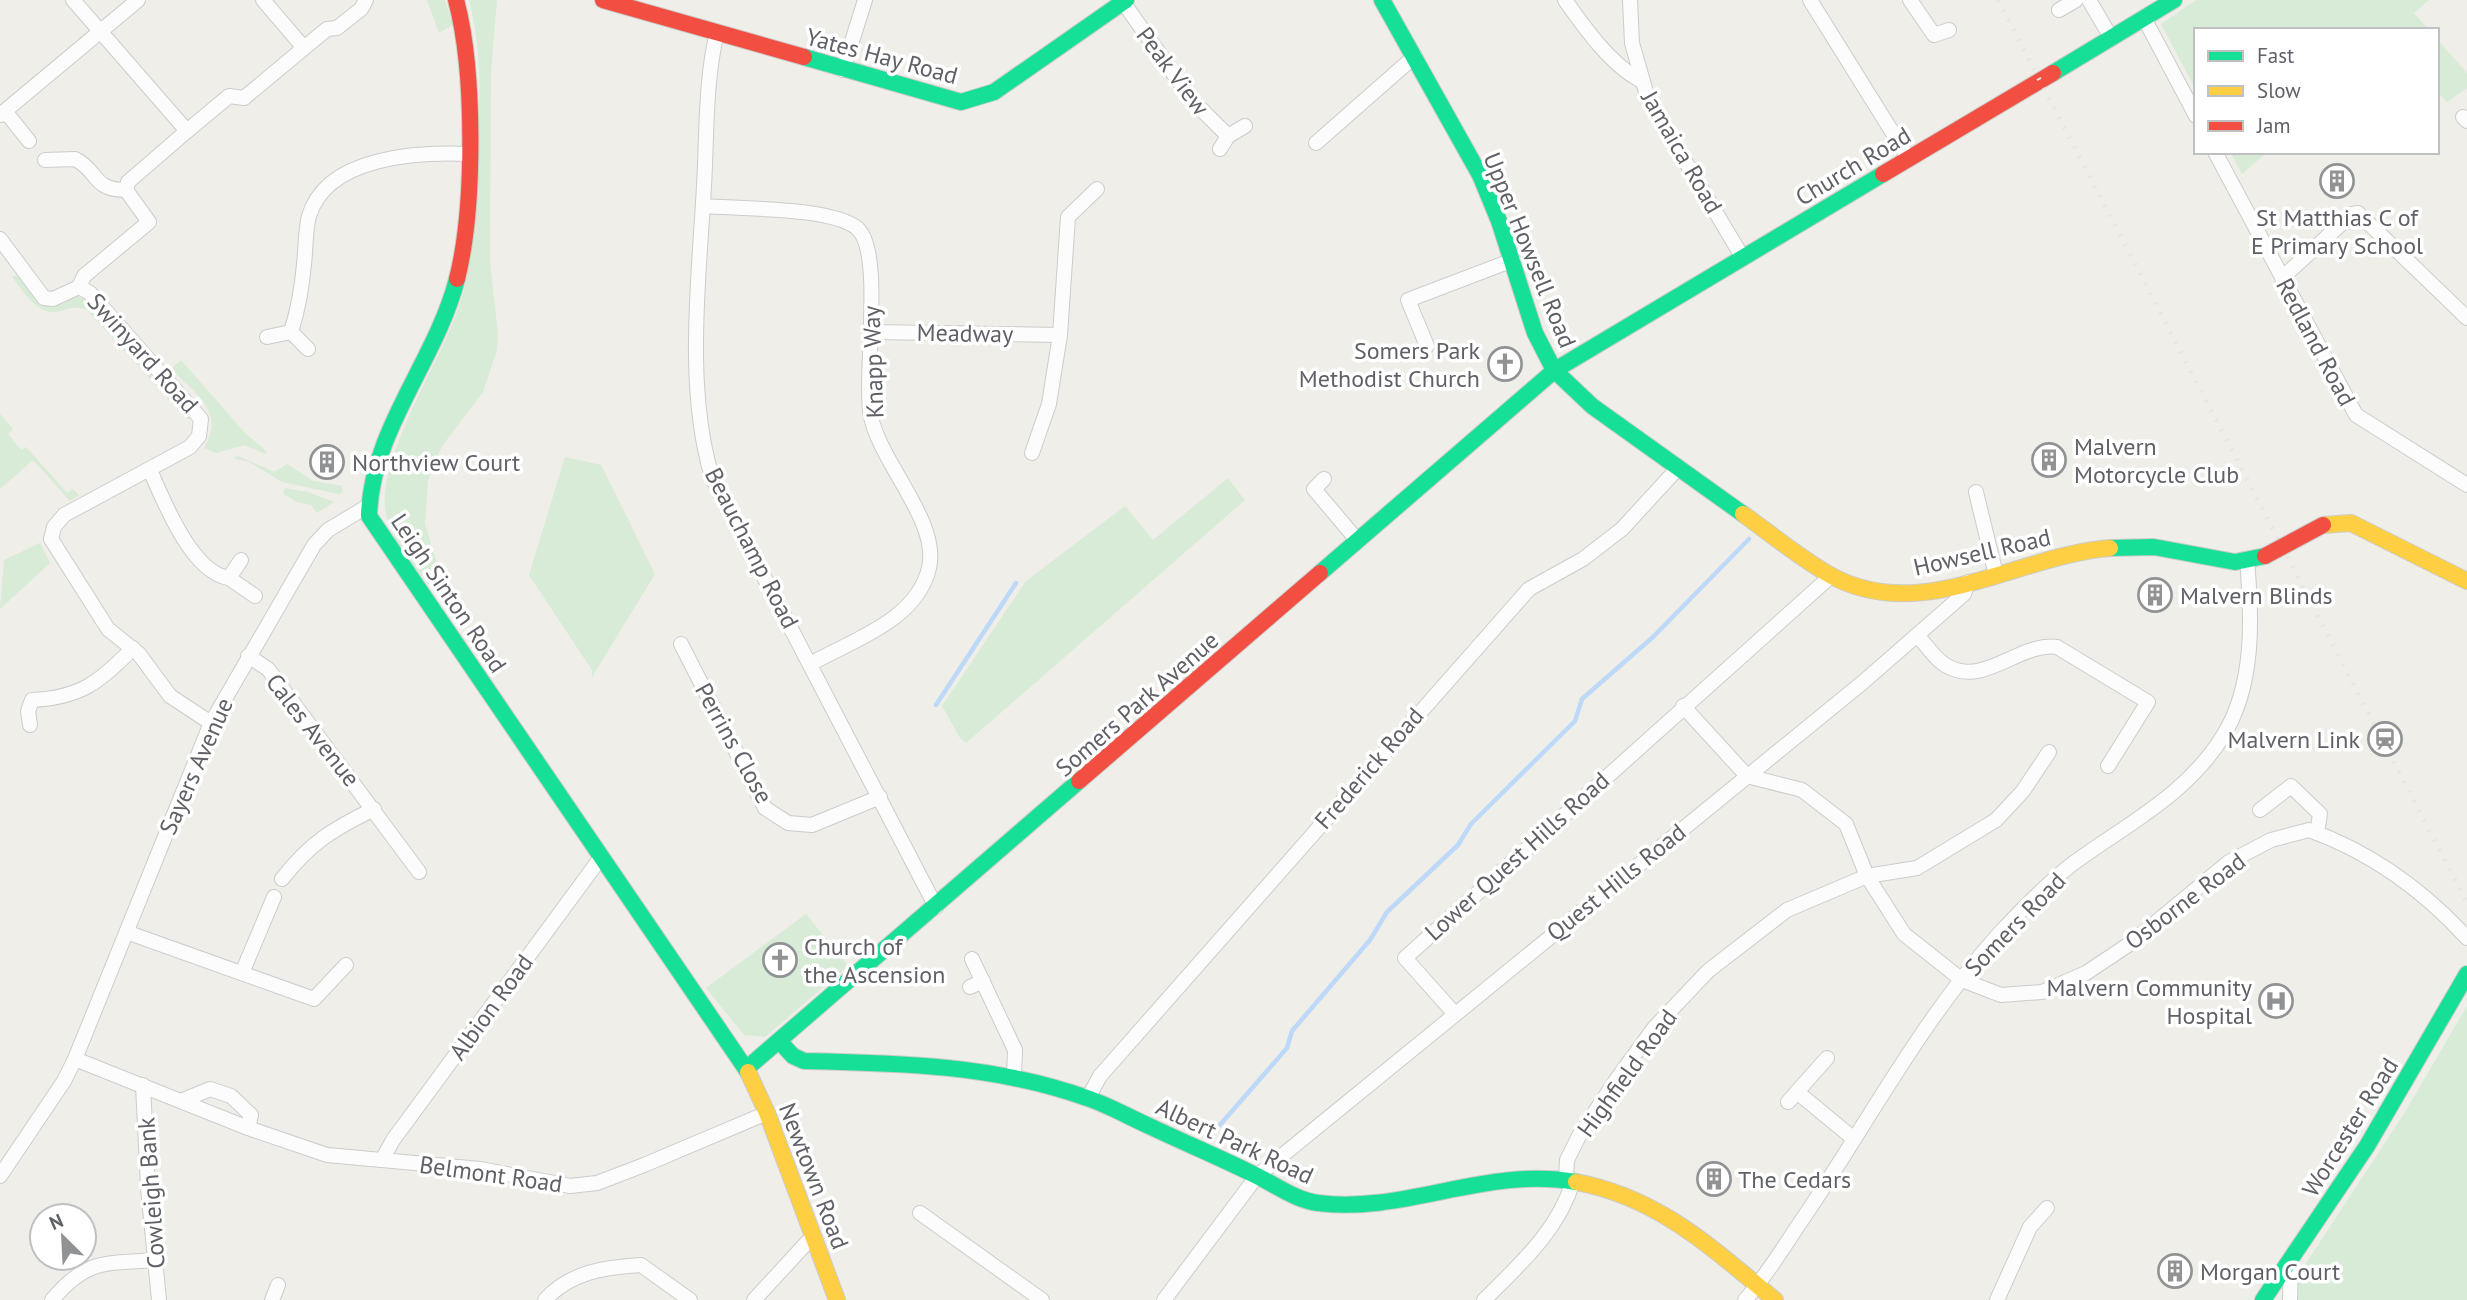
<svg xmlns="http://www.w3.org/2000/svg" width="2467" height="1300" font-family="'PT Sans',sans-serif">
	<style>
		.green { fill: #d7ebd7 }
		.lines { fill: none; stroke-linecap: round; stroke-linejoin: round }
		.stream { stroke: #bed8f8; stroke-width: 4.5 }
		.street-casing { stroke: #ccc; stroke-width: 16 }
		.fast-casing { stroke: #cbcbc9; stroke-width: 18 }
		.slow-casing { stroke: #cbcbc9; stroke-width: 18 }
		.jam-casing { stroke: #cbcbc9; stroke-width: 18 }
		.street { stroke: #fdfcfc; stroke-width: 14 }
		.fast { stroke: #16e098; stroke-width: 16 }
		.slow { stroke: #ffcf43; stroke-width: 16 }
		.jam { stroke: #f24e42; stroke-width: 16 }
		.rail { stroke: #e5e5e4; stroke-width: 4.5; stroke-dasharray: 2 9; stroke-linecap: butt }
		.jam-bridge-casing { stroke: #cbcbc9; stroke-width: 18; stroke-linecap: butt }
		.jam-bridge { stroke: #f24e42; stroke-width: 16 }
		.labels { text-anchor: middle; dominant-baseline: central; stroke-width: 7; stroke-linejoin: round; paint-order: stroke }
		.street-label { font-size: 24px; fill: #5f6167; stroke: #fff }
		.poi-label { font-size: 24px; fill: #5f6167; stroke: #fff; text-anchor: start }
	</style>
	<rect width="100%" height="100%" fill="#efeee9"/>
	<g class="green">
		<path d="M427,0H445L453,25L439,33Z"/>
		<path d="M469,0H497L491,73L490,262L498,334L497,350L483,392L442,446L428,480L425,524L441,577L434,585L428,584C412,563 387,535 385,507C380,457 437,365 456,315C473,270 474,226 476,179C480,120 484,58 469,0Z"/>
		<path d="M2196,0H2429L2414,13L2429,30H2196V90L2161,24Z"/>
		<path d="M2437,39L2467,73V88L2447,102L2437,92Z"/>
		<path d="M2230,152H2267L2242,174Z"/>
		<path d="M16,275C29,287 38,313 61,304C67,302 71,298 77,296L89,301L193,419H187L87,310C74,304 68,310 55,312C38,315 21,289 12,277Z"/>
		<path d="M181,360L246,434L267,452L266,454L244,445L216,453L204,448C226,412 195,393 171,369Z"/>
		<path d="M0,414L13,429L8,434L21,450L26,447L67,493L73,489L79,495L70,501L33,460L0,489Z"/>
		<path d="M238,456L274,472L287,464L313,481L342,486V492L339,494L282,482L249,462L233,458Z"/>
		<path d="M565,457L601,465L655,574L592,677V670L529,575Z"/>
		<path d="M1228,478L1245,500L966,743L960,738L942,706L1026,581L1125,506L1153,540Z"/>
		<path d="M285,488L308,492L334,502L317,513L311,505L297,502L283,494Z"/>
		<path d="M40,543L50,563L0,609L4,560Z"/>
		<path d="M806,914L848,966L765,1037L744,1035L706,988Z"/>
		<path d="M2467,1006V1300H2282L2405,1112Z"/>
	</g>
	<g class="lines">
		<g class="stream">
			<path d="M936,705L1016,583"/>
			<path d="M1219,1126L1287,1048L1292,1031L1370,940L1387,912L1458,845L1471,824L1575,721L1582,699L1653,637L1749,539"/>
		</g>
		<g class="street-casing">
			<g id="street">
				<path d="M73,0L187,131L128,182L126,190"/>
				<path d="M1565,0C1584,27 1610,64 1640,80"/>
				<path d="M1630,0L1632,43L1648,99L1743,258"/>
				<path d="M1810,0L1909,159"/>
				<path d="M1910,0L1934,35L1949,30"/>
				<path d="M2089,0L2110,36"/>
				<path d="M1123,2L1192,100L1228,136L1245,126"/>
				<path d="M2059,10L2076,0"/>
				<path d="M2144,18L2196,116"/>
				<path d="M717,32C705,82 707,135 704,186C699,279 685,387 712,477L936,907"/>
				<path d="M304,48L327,29L337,28L361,9L366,0"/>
				<path d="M843,70L865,0"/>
				<path d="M5,111L29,141"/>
				<path d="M0,115L138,0"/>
				<path d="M2463,117L2467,121"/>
				<path d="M187,131L229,96L244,98L304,48L263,0"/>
				<path d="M1316,143L1415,56"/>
				<path d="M1220,149L1228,136"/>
				<path d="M2215,152L2356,415L2467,485"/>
				<path d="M45,160L75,159C99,171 92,190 126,190"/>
				<path d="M703,206C739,209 834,207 858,229C884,254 863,378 871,417C881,464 940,522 929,568C917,620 853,640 810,664"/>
				<path d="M0,239L44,298L53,299L79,287L90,293L201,419L199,436L190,447L64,515L54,527L51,539L108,629L139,654L170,696L211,723"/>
				<path d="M2282,278L2352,214L2358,213L2467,318"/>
				<path d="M79,287L84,276L149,222L126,190"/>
				<path d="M871,332L1060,335L1068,217L1097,189"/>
				<path d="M267,337L291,332"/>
				<path d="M1427,346L1408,300L1513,260"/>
				<path d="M308,349L291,332C298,310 302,287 304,264C306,248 305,231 309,216C327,156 418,152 468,154"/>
				<path d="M1032,453L1049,404L1060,335"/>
				<path d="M150,470C164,502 192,573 229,578L241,560"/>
				<path d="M1324,479L1314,489L1357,540"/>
				<path d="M1976,492L1996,575"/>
				<path d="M229,578L255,596"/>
				<path d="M1918,636C1927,646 1937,662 1949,667C1985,686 2020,642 2057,647L2148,702L2108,766"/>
				<path d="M681,644L765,808L788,823L812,825L880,797"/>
				<path d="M248,656L268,669L419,872"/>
				<path d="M1683,706L1747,776L1802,790L1846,824L1867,876L1904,934L1962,980L2001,995L2042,992L2086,973L2131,943L2229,862L2271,840L2309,830C2370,852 2424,891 2467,938"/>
				<path d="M30,725L28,711L32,700C80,698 100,682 133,648"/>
				<path d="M2260,810L2291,786L2320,814L2317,833"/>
				<path d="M282,879C310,843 333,829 374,809"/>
				<path d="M129,933L314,999L346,965"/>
				<path d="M972,959L1015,1050L1014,1076"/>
				<path d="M242,973L274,897"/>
				<path d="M970,987L983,981"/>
				<path d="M1454,1013L1405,958L1831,576"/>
				<path d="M75,1059L248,1128L327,1155L480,1169L570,1186L597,1183L644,1165L767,1113"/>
				<path d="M143,1085L148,1188L159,1300"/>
				<path d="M1797,1092L1854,1139"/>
				<path d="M1088,1098L1100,1076L1529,589L1583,559L1622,529L1678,468"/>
				<path d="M181,1101L210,1089L231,1096L251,1115L248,1128"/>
				<path d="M1788,1102L1827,1058"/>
				<path d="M382,1160L393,1140L602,856"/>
				<path d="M0,1176L64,1081L75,1059L211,723L314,545L328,530L368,506"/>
				<path d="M1566,1180L1567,1160L1579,1136L1619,1076L1654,1028L1708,971L1787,910L1867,876L1917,868L1996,820L2023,791L2049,752"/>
				<path d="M920,1213L1042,1300"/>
				<path d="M52,1300C87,1258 105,1264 156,1260"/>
				<path d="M272,1300L278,1285"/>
				<path d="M545,1300C570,1272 605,1267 641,1265L690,1300"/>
				<path d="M754,1300L812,1237"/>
				<path d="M1164,1300L1257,1176L1862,683L1964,594L1968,582"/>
				<path d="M1484,1300C1519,1265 1559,1230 1573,1181"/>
				<path d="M1745,1300C1768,1274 1786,1243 1806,1214C1869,1120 1923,1019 1998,935C2020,911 2046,885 2071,865C2125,825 2187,795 2223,736C2255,685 2252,617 2247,560"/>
				<path d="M1997,1300L2030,1227L2047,1208"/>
				<path d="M2290,1300L2291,1266"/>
			</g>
		</g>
		<g class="fast-casing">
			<g id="fast">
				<path d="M1382,0L1480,175L1499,221L1535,333L1554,370L1592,406L1743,514"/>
				<path d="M804,57L961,102L994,92L1126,0"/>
				<path d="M2053,73L2174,0"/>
				<path d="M457,279C436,361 371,430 369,516L748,1072"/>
				<path d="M2110,548L2154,547L2235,562L2265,556"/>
				<path d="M1320,573L1555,370L1883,174"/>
				<path d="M780,1042L793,1056L804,1061C900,1063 995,1065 1087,1098C1108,1105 1129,1117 1149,1126C1185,1143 1221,1158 1255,1175C1276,1185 1295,1200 1318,1203C1406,1214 1486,1166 1576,1182"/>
				<path d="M746,1069L1079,781"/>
				<path d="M2263,1300L2367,1146L2467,974"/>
			</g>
		</g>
		<g class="slow-casing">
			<g id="slow">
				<path d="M1743,514C1771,534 1800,558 1830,575C1921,626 2018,555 2110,548"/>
				<path d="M2323,525L2351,523L2467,581"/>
				<path d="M748,1072L767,1113L837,1300"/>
				<path d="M1576,1182C1658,1197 1712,1248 1775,1300"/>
			</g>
		</g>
		<g class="jam-casing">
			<g id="jam">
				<path d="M456,0C475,71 475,207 457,279"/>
				<path d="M603,0L804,57"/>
				<path d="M1883,174L2053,73"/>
				<path d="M1079,781L1320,573"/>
			</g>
		</g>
		<use href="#street" class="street"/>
		<use href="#fast" class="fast"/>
		<use href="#slow" class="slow"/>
		<use href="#jam" class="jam"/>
		<path class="rail" d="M1998,0L2467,903"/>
		<g class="jam-bridge-casing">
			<path id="jam-bridge" d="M2265,556L2323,525"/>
		</g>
		<use href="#jam-bridge" class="jam-bridge"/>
	</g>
	<defs>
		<g id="building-ring" transform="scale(1.75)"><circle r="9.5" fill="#fff" stroke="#919294" stroke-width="1.5"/><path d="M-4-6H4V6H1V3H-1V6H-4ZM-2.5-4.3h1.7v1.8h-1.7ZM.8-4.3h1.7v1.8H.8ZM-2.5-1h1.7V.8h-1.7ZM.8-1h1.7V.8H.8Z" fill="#919294"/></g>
		<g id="church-ring" transform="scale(1.75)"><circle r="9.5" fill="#fff" stroke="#919294" stroke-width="1.5"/><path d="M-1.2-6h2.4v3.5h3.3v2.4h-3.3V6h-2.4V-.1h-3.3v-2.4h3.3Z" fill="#919294"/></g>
		<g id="station-ring" transform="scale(1.75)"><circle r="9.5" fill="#fff" stroke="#919294" stroke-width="1.5"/><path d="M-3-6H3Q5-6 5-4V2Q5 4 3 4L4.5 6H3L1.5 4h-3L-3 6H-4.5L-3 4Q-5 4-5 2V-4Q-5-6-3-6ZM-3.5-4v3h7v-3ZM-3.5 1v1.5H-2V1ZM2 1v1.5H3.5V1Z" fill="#919294"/></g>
		<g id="hospital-ring" transform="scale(1.75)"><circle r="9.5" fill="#fff" stroke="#919294" stroke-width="1.5"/><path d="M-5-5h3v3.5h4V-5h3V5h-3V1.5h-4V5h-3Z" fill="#919294"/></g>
	</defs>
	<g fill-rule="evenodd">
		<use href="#building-ring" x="2337" y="181"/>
		<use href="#church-ring" x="1505" y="364"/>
		<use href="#building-ring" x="2049" y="460"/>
		<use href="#building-ring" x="327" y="462"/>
		<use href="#building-ring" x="2155" y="595"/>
		<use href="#station-ring" x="2385" y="739"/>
		<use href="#church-ring" x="780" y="960"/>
		<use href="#hospital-ring" x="2276" y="1001"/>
		<use href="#building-ring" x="1714" y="1179"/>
		<use href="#building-ring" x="2175" y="1271"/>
	</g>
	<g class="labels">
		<g class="street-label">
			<text transform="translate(882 56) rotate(15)">Yates Hay Road</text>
			<text transform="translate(1173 71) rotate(53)">Peak View</text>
			<text transform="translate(1682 152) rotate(60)">Jamaica Road</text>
			<text transform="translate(1853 166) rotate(-31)">Church Road</text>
			<text transform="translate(1530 250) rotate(68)">Upper Howsell Road</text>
			<text transform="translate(965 333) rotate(1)">Meadway</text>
			<text transform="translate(2316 342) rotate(62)">Redland Road</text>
			<text transform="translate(143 353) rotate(48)">Swinyard Road</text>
			<text transform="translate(873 362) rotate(-92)">Knapp Way</text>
			<text transform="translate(752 548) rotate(63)">Beauchamp Road</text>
			<text transform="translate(1982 552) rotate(-13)">Howsell Road</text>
			<text transform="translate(449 593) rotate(56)">Leigh Sinton Road</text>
			<text transform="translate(1137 704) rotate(-41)">Somers Park Avenue</text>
			<text transform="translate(313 730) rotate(52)">Cales Avenue</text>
			<text transform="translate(734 743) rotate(61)">Perrins Close</text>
			<text transform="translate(196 766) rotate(-66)">Sayers Avenue</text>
			<text transform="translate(1369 768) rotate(-49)">Frederick Road</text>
			<text transform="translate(1517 856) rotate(-42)">Lower Quest Hills Road</text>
			<text transform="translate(1616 882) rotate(-39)">Quest Hills Road</text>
			<text transform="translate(2185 901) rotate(-37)">Osborne Road</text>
			<text transform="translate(2015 924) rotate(-46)">Somers Road</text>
			<text transform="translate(491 1007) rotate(-54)">Albion Road</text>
			<text transform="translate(1627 1073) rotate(-54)">Highfield Road</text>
			<text transform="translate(2350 1127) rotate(-58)">Worcester Road</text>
			<text transform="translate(1235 1141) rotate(25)">Albert Park Road</text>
			<text transform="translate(491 1174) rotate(8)">Belmont Road</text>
			<text transform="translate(814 1176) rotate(69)">Newtown Road</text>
			<text transform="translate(151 1193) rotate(-94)">Cowleigh Bank</text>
		</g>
		<g class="poi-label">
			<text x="2337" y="217" text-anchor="middle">St Matthias C of<tspan x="2337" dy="28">E Primary School</tspan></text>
			<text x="1480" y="350" text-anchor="end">Somers Park<tspan x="1480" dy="28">Methodist Church</tspan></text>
			<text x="2074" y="446">Malvern<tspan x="2074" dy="28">Motorcycle Club</tspan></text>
			<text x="352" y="462">Northview Court</text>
			<text x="2180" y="595">Malvern Blinds</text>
			<text x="2360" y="739" text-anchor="end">Malvern Link</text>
			<text x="804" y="946">Church of<tspan x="804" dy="28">the Ascension</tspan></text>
			<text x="2252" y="987" text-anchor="end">Malvern Community<tspan x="2252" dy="28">Hospital</tspan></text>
			<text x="1738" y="1179">The Cedars</text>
			<text x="2200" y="1271">Morgan Court</text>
		</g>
	</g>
	<rect x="2194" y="28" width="245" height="126" fill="#ffffff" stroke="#bfc0c2" stroke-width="2"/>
	<rect x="2208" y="51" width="35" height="10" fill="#16e098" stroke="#bfc0c2" stroke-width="2"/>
	<text x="2257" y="63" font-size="21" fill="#5f6167">Fast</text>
	<rect x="2208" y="86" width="35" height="10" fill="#ffcf43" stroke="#bfc0c2" stroke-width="2"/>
	<text x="2257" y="98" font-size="21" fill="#5f6167">Slow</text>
	<rect x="2208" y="121" width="35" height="10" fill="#f24e42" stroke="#bfc0c2" stroke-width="2"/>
	<text x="2257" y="133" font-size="21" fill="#5f6167">Jam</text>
	<g transform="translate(63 1237) rotate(336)"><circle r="33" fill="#ffffff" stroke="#bfc0c2" stroke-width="2"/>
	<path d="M0-5L12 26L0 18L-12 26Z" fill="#919294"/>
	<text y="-10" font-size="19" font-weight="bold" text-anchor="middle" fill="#5f6167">N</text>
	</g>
</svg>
